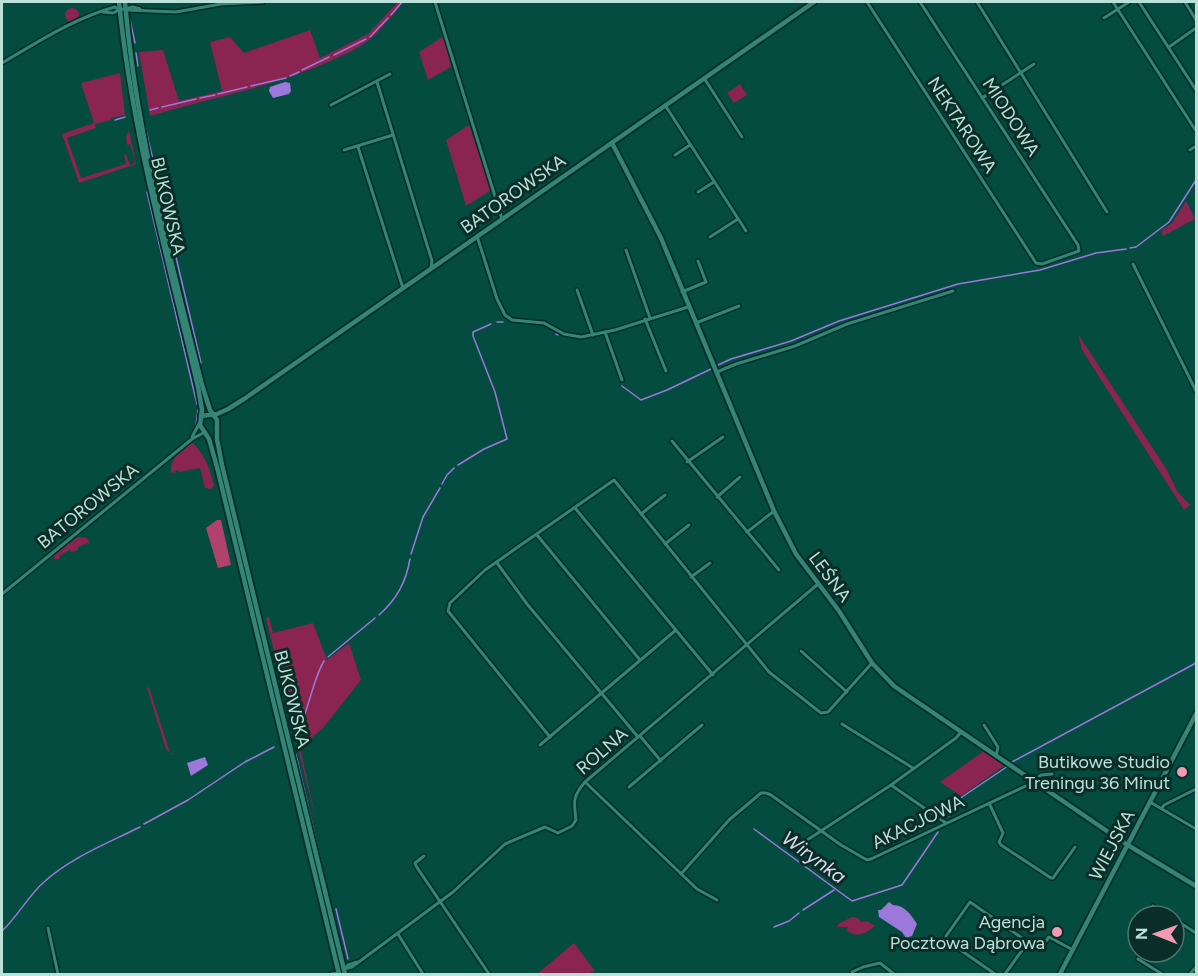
<svg xmlns="http://www.w3.org/2000/svg" width="1198" height="976" font-family="Figtree,sans-serif">
	<style>
		.green { fill: #8a2450 }
		.forest { fill: #b0436e }
		.water { fill: #9c78db }
		.lines { fill: none; stroke-linecap: round; stroke-linejoin: round }
		.stream { stroke: #9c78db; stroke-width: 1.5 }
		.street-casing { stroke: #002e27; stroke-width: 6 }
		.secondary-casing { stroke: #002e27; stroke-width: 8 }
		.street { stroke: #348576; stroke-width: 3 }
		.secondary { stroke: #348576; stroke-width: 4.5 }
		.poi-dot { fill: #f09ab6; stroke: #0a2d27; stroke-width: 2 }
		.labels { text-anchor: middle; dominant-baseline: central; stroke-width: 6; stroke-linejoin: round; paint-order: stroke }
		.street-label { font-size: 18px; fill: #bae0d7; stroke: #0a2d27 }
		.poi-label { font-size: 18px; fill: #bae0d7; stroke: #0a2d27; text-anchor: end }
		.water-label { font-size: 20px; font-style: italic; fill: #ded7f1; stroke: #0a2d27 }
	</style>
	<rect width="100%" height="100%" fill="#044b40"/>
	<g class="green">
		<path d="M398,2H404C393,14 383,28 370,39C357,50 341,56 326,63C269,88 209,98 150,116L139,52L163,50L179,101L222,91L210,42L230,37L244,53L310,30L320,58L368,34Z"/>
		<circle cx="72" cy="15" r="7"/>
		<path d="M444,36L451,67L428,80L419,52Z"/>
		<path d="M120,73L125,115L111,118V120L95,124L96,128L67,138L81,178L126,164L124,155L126,154L130,165L133,164L135,161L130,144L127,145L126,138L129,130L136,164L79,183L62,134L94,123L81,83Z"/>
		<path d="M740,84L747,95L734,103L727,93Z"/>
		<path d="M469,125L491,190L466,206L446,140Z"/>
		<path d="M1186,201L1195,219L1163,236L1161,231L1172,223Z"/>
		<path d="M1078,334L1167,470L1177,491L1190,505L1184,510L1082,350Z"/>
		<path d="M193,443C205,455 210,469 214,486L211,489L205,488L200,468L179,472L178,470L175,471V473L171,472C171,454 180,456 189,444Z"/>
		<path d="M78,537L87,538L90,545L88,543L78,547V550L72,552L70,550L59,556L60,559H54L53,556Z"/>
		<path d="M269,617L273,633L313,623L327,660L349,643L361,680L323,728L300,748L317,823L298,749L305,736L303,733H295L293,730L266,618Z"/>
		<path d="M149,687L170,753H173V755L166,749L147,688Z"/>
		<path d="M984,751L1005,765L961,796L940,782Z"/>
		<path d="M852,917L858,918L861,922L867,921L875,926C865,934 858,938 847,931L848,927H837L838,924Z"/>
		<path d="M574,943L595,971L586,974H537Z"/>
	</g>
	<path class="forest" d="M217,520H221L231,565L218,568L206,528Z"/>
	<g class="water">
		<path d="M285,82L290,83L291,91L289,94L273,98L269,91L270,87Z"/>
		<path d="M205,757L208,765L191,776L187,763Z"/>
		<path d="M889,902L893,905C905,905 911,915 917,924L912,936L906,938L902,932L879,917L878,910H881Z"/>
	</g>
	<g class="lines">
		<g class="stream">
			<path d="M391,15L402,2"/>
			<path d="M130,20L135,43"/>
			<path d="M370,37L388,18"/>
			<path d="M136,53L138,66"/>
			<path d="M334,55L366,39"/>
			<path d="M302,70L329,57"/>
			<path d="M290,76L299,72"/>
			<path d="M251,86L286,78"/>
			<path d="M218,94L247,87"/>
			<path d="M200,98L215,95"/>
			<path d="M162,107L196,99"/>
			<path d="M150,110L158,108"/>
			<path d="M115,120L125,117"/>
			<path d="M145,126L201,363"/>
			<path d="M147,192L197,404"/>
			<path d="M1130,248L1136,247L1169,222L1196,180"/>
			<path d="M497,322H503"/>
			<path d="M556,334L558,335"/>
			<path d="M716,366L731,359L791,341L839,321L958,284L1040,270L1096,253L1126,249"/>
			<path d="M622,386L641,400L667,390L711,369"/>
			<path d="M196,425L198,410"/>
			<path d="M458,465L484,449L507,439L495,392L473,336V332L491,324"/>
			<path d="M442,484L447,475L454,468"/>
			<path d="M411,554L423,517L440,488"/>
			<path d="M379,615C397,599 406,582 410,559"/>
			<path d="M328,657L375,618"/>
			<path d="M296,731C310,711 311,683 324,661"/>
			<path d="M296,755L326,883"/>
			<path d="M1012,762L1196,663"/>
			<path d="M949,816L962,797L1008,766"/>
			<path d="M144,824L188,800L245,762L274,747"/>
			<path d="M754,829L852,901L902,885L938,832"/>
			<path d="M336,909L348,959"/>
			<path d="M803,910L834,890"/>
			<path d="M774,927L789,921L799,913"/>
			<path d="M2,931C18,916 28,896 44,882C70,858 108,843 140,827"/>
		</g>
		<g class="street-casing">
			<g id="street">
				<path d="M435,2L502,219"/>
				<path d="M867,2L1036,263L1042,264L1079,251L1078,245L920,2"/>
				<path d="M977,2L1107,212"/>
				<path d="M1113,2L1196,131"/>
				<path d="M1139,2L1196,90"/>
				<path d="M1185,2L1196,20"/>
				<path d="M128,10L176,12L221,4L263,2"/>
				<path d="M103,12L113,13L119,10"/>
				<path d="M1104,18L1129,2"/>
				<path d="M1169,47L1196,28"/>
				<path d="M2,63C38,42 74,18 115,7L119,10L133,7L140,9"/>
				<path d="M704,78L742,137"/>
				<path d="M377,82L432,261L431,268"/>
				<path d="M982,98L1034,64"/>
				<path d="M331,105L390,74"/>
				<path d="M665,105L746,231"/>
				<path d="M358,147L403,288"/>
				<path d="M344,150L393,135"/>
				<path d="M1190,150L1196,146"/>
				<path d="M675,155L690,145"/>
				<path d="M698,192L714,182"/>
				<path d="M477,236L497,299L505,315L512,320L544,323L564,334L581,337L615,330L688,307"/>
				<path d="M710,237L738,219"/>
				<path d="M626,250L650,318"/>
				<path d="M1133,264L1196,391"/>
				<path d="M577,290L593,335"/>
				<path d="M682,292L706,282L698,261"/>
				<path d="M645,319L666,371"/>
				<path d="M696,323L739,306"/>
				<path d="M605,332L622,380"/>
				<path d="M717,372L736,364L795,346L847,324L953,291"/>
				<path d="M192,437L199,424"/>
				<path d="M672,441L779,570"/>
				<path d="M687,462L723,437"/>
				<path d="M717,497L740,477"/>
				<path d="M575,508L713,675"/>
				<path d="M641,514L665,495"/>
				<path d="M747,532L774,511"/>
				<path d="M537,535L640,660"/>
				<path d="M665,544L689,525"/>
				<path d="M497,563L527,604L638,737"/>
				<path d="M691,577L710,563"/>
				<path d="M2,594L192,439L205,432"/>
				<path d="M801,651L847,692"/>
				<path d="M842,724L913,768"/>
				<path d="M984,725L998,747L996,756"/>
				<path d="M640,736L661,761"/>
				<path d="M550,737L448,611L450,603L485,570L614,480L769,672L821,713L828,712L872,663"/>
				<path d="M540,745L676,630"/>
				<path d="M585,782L697,889L717,900"/>
				<path d="M891,785L946,823"/>
				<path d="M629,787L702,725"/>
				<path d="M1150,802L1196,829"/>
				<path d="M989,803L1003,833L999,842L1001,845L1051,878H1053L1075,847"/>
				<path d="M1162,808L1164,805L1196,789"/>
				<path d="M798,846L891,785L956,738L961,732"/>
				<path d="M424,856L415,863L416,866L489,974"/>
				<path d="M681,874L729,820L761,793H766L771,795L841,845L867,860L871,859L1030,784L1041,775L1052,774"/>
				<path d="M1153,906L1169,916"/>
				<path d="M1174,919L1196,933"/>
				<path d="M48,928L58,974"/>
				<path d="M398,934L423,974"/>
				<path d="M1138,959L1162,974"/>
				<path d="M344,969L352,967L453,892L505,844L545,827L558,833L572,826L576,820C574,802 572,797 585,782L818,584"/>
				<path d="M345,969L348,965L357,962"/>
				<path d="M852,972L863,967L880,963L894,974"/>
				<path d="M331,974L339,973"/>
				<path d="M995,974L946,940V936L970,902L1035,947L1041,948L1049,937L1073,950"/>
				<path d="M1005,974L1028,942"/>
				<path d="M1190,974L1196,967"/>
			</g>
		</g>
		<g class="secondary-casing">
			<g id="secondary">
				<path d="M119,2C132,133 168,259 198,387L202,410L200,425L209,439L217,467L339,974"/>
				<path d="M125,2C136,132 170,258 202,385L210,410L217,420V439L222,465L345,974"/>
				<path d="M612,143L661,238L774,511L796,554L839,611L872,663L894,686L910,697L1126,844L1196,886"/>
				<path d="M201,416L217,414L228,409L244,399L814,2"/>
				<path d="M1060,974L1196,714"/>
			</g>
		</g>
		<use href="#street" class="street"/>
		<use href="#secondary" class="secondary"/>
	</g>
	<g class="poi-dot">
		<circle cx="1182" cy="772" r="6"/>
		<circle cx="1057" cy="932" r="6"/>
	</g>
	<g class="labels">
		<g class="street-label">
			<text transform="translate(1011 117) rotate(57)">MIODOWA</text>
			<text transform="translate(962 125) rotate(57)">NEKTAROWA</text>
			<text transform="translate(513 194) rotate(-35)">BATOROWSKA</text>
			<text transform="translate(168 206) rotate(77)">BUKOWSKA</text>
			<text transform="translate(88 506) rotate(-39)">BATOROWSKA</text>
			<text transform="translate(830 577) rotate(53)">LEŚNA</text>
			<text transform="translate(292 699) rotate(76)">BUKOWSKA</text>
			<text transform="translate(602 751) rotate(-41)">ROLNA</text>
			<text transform="translate(918 822) rotate(-26)">AKACJOWA</text>
			<text transform="translate(1112 845) rotate(-62)">WIEJSKA</text>
		</g>
		<g class="poi-label">
			<text x="1170" y="762">Butikowe Studio<tspan x="1170" dy="21">Treningu 36 Minut</tspan></text>
			<text x="1045" y="922">Agencja<tspan x="1045" dy="21">Pocztowa Dąbrowa</tspan></text>
		</g>
		<g class="water-label">
			<text transform="translate(814 857) rotate(36)">Wirynka</text>
		</g>
	</g>
	<rect width="1198" height="976" fill="none" stroke="#bae0d7" stroke-width="6"/>
	<g transform="translate(1156 934) rotate(271)"><circle r="28" fill="#0a2d27" stroke="#50756d" stroke-width="1.5"/>
	<path d="M0-4.5L10 22L0 15L-10 22Z" fill="#f09ab6"/>
	<text y="-9" font-size="16" font-weight="bold" text-anchor="middle" fill="#bae0d7">N</text>
	</g>
</svg>
